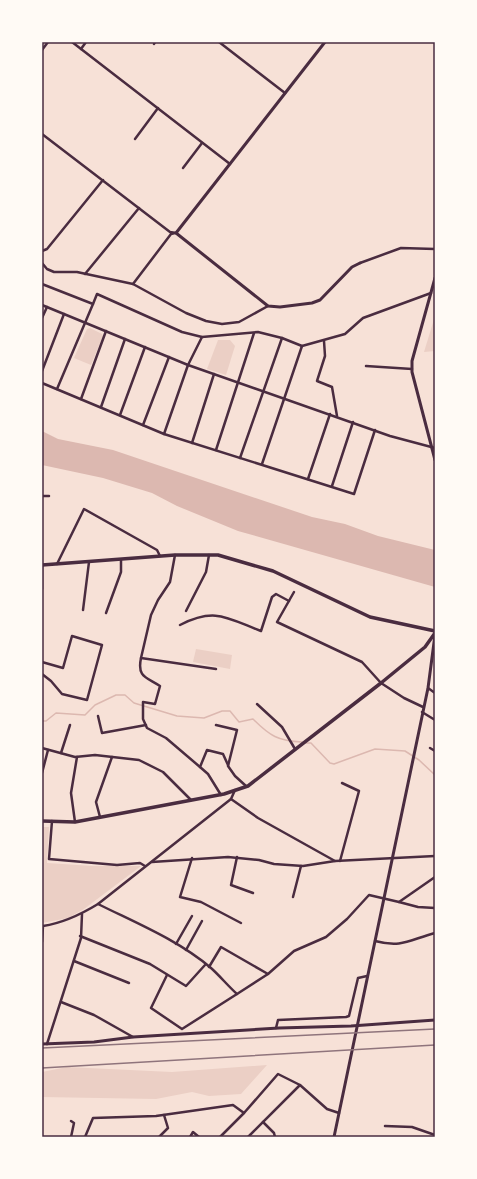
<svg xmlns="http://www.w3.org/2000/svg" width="477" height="1179" font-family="'PT Sans Narrow',sans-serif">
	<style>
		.green { fill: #ebcfc5 }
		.water { fill: #dcb8b0 }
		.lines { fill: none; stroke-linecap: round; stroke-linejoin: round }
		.stream { stroke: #dcb8b0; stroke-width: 1.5 }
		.minor { stroke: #4a2c40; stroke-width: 2.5 }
		.tertiary { stroke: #4a2c40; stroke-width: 3 }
		.secondary { stroke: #4a2c40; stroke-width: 3.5 }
		.rail { stroke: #8f747c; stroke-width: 1.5 }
		.neatline { fill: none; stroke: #4a2c40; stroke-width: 1.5 }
	</style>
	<rect width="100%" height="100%" fill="#f7e1d7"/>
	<g class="green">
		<path d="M435,316V351L424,352Z"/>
		<path d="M90,328L102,334L103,336L91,365L74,358L87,329Z"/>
		<path d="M218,340H230L235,346L226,375L207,369Z"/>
		<path d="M196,649L232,655L230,669L193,662Z"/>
		<path d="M42,827H49L47,863L93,866H141L84,909L68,918L42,923Z"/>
		<path d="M267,1065L241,1094L209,1096L192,1092L156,1099L42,1097V1072L67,1067L172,1072Z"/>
	</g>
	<path class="water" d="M42,431L58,439L113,450L312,517L345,524L378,536L435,550V587L238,531L177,506L152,493L103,478L42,465Z"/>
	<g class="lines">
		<g class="stream">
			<path d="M42,721H46L56,713L85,715L95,705L116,695H125L134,703L177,716L204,718L222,711H230L239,722L253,719C270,736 278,741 302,742"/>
			<path d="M306,743H311L330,763L334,764L375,749L405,751L419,760L435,775"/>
		</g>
		<g class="minor">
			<path d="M72,42L230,164"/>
			<path d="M219,42L285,93"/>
			<path d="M154,44L155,42"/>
			<path d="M81,49L86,42"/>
			<path d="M42,50L48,42"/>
			<path d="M42,134L170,232L176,233"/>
			<path d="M135,139L158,108"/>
			<path d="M183,168L202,143"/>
			<path d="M42,251L47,249L103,180"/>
			<path d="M42,263L47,269L54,272H77L133,284L186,313L206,321L222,324L239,322L268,306"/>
			<path d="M360,263L401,248L435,249"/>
			<path d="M85,274L139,208"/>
			<path d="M42,284L93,304L57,389"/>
			<path d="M133,284L171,234L175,233"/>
			<path d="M93,304L97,294L182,332L202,337L258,332L282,338L302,346L345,334L363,318L431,293"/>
			<path d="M42,305L188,365L390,436L435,448"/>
			<path d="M42,318L47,307"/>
			<path d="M324,341L325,356L317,381L332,387L337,416"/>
			<path d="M366,366L412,369"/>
			<path d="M42,371L64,314"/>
			<path d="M42,383L164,434L354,494L375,430"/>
			<path d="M81,399L106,331"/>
			<path d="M101,407L125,339"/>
			<path d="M120,415L145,347"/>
			<path d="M143,425L169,357"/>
			<path d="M164,434L188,365L202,337"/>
			<path d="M192,443L214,374"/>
			<path d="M216,450L254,333"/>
			<path d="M240,458L282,338"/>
			<path d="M262,464L302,346"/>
			<path d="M308,479L330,414"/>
			<path d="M332,486L353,422"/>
			<path d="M42,496H49"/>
			<path d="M175,555L170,582L158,600L151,615L141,658L216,669"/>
			<path d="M57,564L84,509L157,550L160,556"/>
			<path d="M42,589V565"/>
			<path d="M294,592L277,622L362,662L381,683L404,698L423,707"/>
			<path d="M83,610L89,562"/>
			<path d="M186,611L206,572L209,555"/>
			<path d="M106,613L121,572V560"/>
			<path d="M180,625C215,607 227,618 261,631L272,597L276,594L289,601"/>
			<path d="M141,658C137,677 146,677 160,686L155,704L143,702V719L147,728L166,738L200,767"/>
			<path d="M42,662L63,668L72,636L102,645L87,700L62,694L51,681L42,674"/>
			<path d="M428,688L435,693"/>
			<path d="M257,704L282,727L295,749"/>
			<path d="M422,712L435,720"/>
			<path d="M98,716L102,733L146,725"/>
			<path d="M216,725L237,730L228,766L235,776L246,786"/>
			<path d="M42,748L75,757L95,755L139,760L163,772L191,800"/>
			<path d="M430,748L435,751"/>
			<path d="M61,753L70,725"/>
			<path d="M42,773L48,750"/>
			<path d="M235,790L231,799L258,818L335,861"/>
			<path d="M221,795L208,774L200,767L207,750L223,754L228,765"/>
			<path d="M100,817L96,802L112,757"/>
			<path d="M52,821L49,859L117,865L140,863L145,866"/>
			<path d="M75,822L71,793L77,757"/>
			<path d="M237,857L231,885L253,893"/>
			<path d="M192,858L180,897L201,902L241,923"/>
			<path d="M340,861L359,791L342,783"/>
			<path d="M152,862L228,857L259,860L274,864L303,866L335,861L435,856"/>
			<path d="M293,897L301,866"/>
			<path d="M399,902L418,907L435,908"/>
			<path d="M98,904C136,923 178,940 211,968C220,976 228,986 237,994L268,974L294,951L326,937L347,919L369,895L399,902L435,877"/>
			<path d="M80,936L150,964L186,986L205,965"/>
			<path d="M375,941C402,948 409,940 435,933"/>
			<path d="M42,942L43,926C63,923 80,915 98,904L231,799"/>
			<path d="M176,944L192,916"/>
			<path d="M186,950L202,921"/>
			<path d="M74,961L129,983"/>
			<path d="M209,967L221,947L268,974"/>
			<path d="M167,975L151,1008L182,1029L237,994"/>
			<path d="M61,1002L94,1015L133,1037"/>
			<path d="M276,1028L278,1020L346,1017L349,1016L358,978L367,976"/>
			<path d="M47,1044L81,938L82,914"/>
			<path d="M263,1122L274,1133L275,1137"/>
			<path d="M385,1126L412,1127L435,1135"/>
			<path d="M71,1137L74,1123L71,1121"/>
			<path d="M85,1137L93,1118L156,1116L233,1105L244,1113L278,1074L300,1085"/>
			<path d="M159,1137L168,1128L164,1115"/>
			<path d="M190,1137L193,1132L199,1137"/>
			<path d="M220,1137L244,1113"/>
			<path d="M248,1137L300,1085L327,1109L339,1113"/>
		</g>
		<g class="tertiary">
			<path d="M325,42L176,233L268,306L280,307L312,303L320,300L352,267L360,263"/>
			<path d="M435,278L412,361V372L435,460"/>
			<path d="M42,1044L94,1042L133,1037L279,1028L351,1026L435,1020"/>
			<path d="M334,1137L428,688L435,635"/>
		</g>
		<g class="secondary">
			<path d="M42,565L175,555H218L273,571L370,617L435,631"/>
			<path d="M42,821L75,822L224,794L248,786L381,683L425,647L435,633"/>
		</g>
		<g class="rail">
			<path d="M42,1048L435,1029"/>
			<path d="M42,1068L435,1045"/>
		</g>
	</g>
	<rect width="477" height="1179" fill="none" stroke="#fffaf5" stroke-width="86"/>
	<rect x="43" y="43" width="391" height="1093" class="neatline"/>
</svg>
